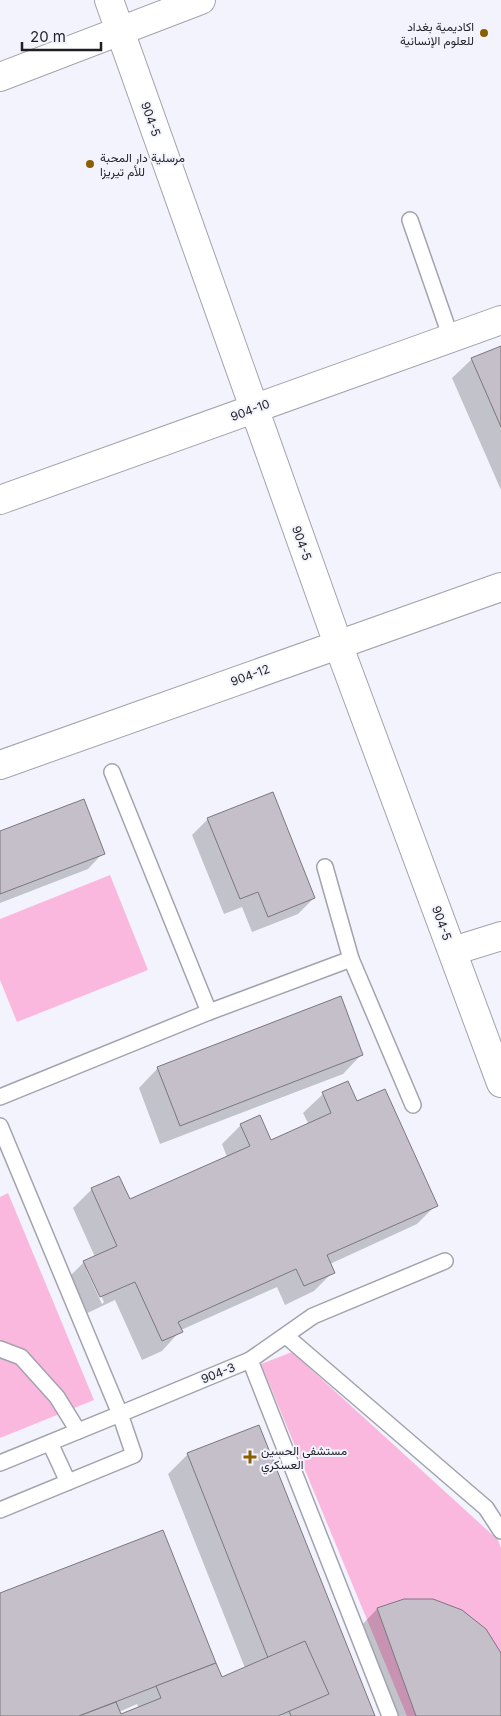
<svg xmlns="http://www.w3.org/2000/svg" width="501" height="1716" font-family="Inter,Vazirmatn,sans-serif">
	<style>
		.green { fill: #fbb8df }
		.shadow { fill: #0003; fill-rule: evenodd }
		.building { fill: #c4bfc8; stroke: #7c777f }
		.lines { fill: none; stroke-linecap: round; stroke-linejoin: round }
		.service-casing { stroke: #a2a3ac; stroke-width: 18 }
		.minor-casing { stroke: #a2a3ac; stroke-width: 30 }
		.service { stroke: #fff; stroke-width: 15 }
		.minor { stroke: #fff; stroke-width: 28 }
		.poi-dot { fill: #8b5e01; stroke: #f2f3fd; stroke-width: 2 }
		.labels { text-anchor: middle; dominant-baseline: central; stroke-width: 4; stroke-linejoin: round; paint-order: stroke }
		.poi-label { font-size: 12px; fill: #1f1f23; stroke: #f2f3fd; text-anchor: start }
		.street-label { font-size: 12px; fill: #1f1f23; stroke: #f2f3fd }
	</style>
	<rect width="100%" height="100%" fill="#f2f3fd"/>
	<g class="green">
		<path d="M110,875L148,970L17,1022L0,980V919Z"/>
		<path d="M8,1193L94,1400L0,1438V1197Z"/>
		<path d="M292,1352L498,1540L501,1548V1716H407L261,1364Z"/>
	</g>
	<g class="shadow">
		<path d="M501,348V490L452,378L472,359Z"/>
		<path d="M208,819L314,898L298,914L252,932L242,907L224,914L192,835Z"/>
		<path d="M0,833L103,853L88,869L0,903Z"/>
		<path d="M362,1054L343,1074L160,1144L139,1088L158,1068Z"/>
		<path d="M347,1082L357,1102L436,1205L417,1224L330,1264L333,1272L314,1291L285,1305L277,1287L181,1330L162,1351L142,1360L115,1300L81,1316L65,1281L84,1262L95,1257L73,1208L92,1189L129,1201L227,1157L222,1144L241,1125L271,1142L309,1125L303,1113L323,1094ZM86,1269H88L104,1302L102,1304Z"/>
		<path d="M258,1427L374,1716H120L139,1709L137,1704L119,1712L120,1716H0V1595L221,1678L245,1668L168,1474L187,1455Z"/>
		<path d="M404,1600L501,1657V1716H390L358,1629L377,1609Z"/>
	</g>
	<g class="building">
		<path d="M501,346V427L471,358Z"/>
		<path d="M273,792L315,898L268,917L258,892L240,899L207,818Z"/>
		<path d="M84,799L105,854L0,894V831Z"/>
		<path d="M341,996L363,1055L180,1126L157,1067Z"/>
		<path d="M348,1081L357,1101L385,1089L438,1206L327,1255L335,1273L304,1286L296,1269L178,1322L183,1332L162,1341L135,1282L100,1297L83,1261L117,1246L91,1188L119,1176L130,1199L250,1146L240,1124L260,1115L271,1140L331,1113L322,1092Z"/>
		<path d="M259,1425L342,1633L375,1716H291L187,1453Z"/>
		<path d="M163,1530L216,1663L79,1716H0V1593Z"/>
		<path d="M404,1599H433L462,1610L486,1629L501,1653V1716H416L377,1608Z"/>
		<path d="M305,1641L329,1694L278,1716H79L116,1702L121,1714L161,1698L156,1686L216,1663L222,1677Z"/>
	</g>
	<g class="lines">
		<g class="service-casing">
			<g id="service">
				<path d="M410,220L451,338"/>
				<path d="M325,867L351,959L413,1105"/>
				<path d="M209,1012L351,959"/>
				<path d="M0,1097L209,1012L112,772"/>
				<path d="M0,1126L120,1414L250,1360L390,1716"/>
				<path d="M286,1336L486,1508L501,1531"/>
				<path d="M0,1349L21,1357L57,1397L78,1431"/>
				<path d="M250,1360L313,1316L445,1261"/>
				<path d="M50,1443L68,1482"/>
				<path d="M0,1463L120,1414L134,1455L0,1510"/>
			</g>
		</g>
		<g class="minor-casing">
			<g id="minor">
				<path d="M109,0L338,644L501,1083"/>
				<path d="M0,77L201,0"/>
				<path d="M0,500L501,320"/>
				<path d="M0,765L501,587"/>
				<path d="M453,951L501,936"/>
			</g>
		</g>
		<use href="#service" class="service"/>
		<use href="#minor" class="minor"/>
	</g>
	<g class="poi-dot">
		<circle cx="484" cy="33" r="5"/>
		<circle cx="90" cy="164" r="5"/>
		<path d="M247.5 1449.5h5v5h5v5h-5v5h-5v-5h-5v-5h5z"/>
	</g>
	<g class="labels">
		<g class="poi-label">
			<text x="474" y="26" text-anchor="end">اكاديمية بغداد<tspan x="474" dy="14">للعلوم الإنسانية</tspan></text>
			<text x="100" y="157">مرسلية دار المحبة<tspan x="100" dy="14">للأم تيريزا</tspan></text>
			<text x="261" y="1450">مستشفى الحسين<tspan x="261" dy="14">العسكري</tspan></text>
		</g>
		<g class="street-label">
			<text transform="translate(151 119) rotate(70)">904-5</text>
			<text transform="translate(250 410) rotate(-20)">904-10</text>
			<text transform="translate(302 543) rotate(70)">904-5</text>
			<text transform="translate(250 675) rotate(-20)">904-12</text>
			<text transform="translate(442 923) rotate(70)">904-5</text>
			<text transform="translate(218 1373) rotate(-22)">904-3</text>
		</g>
	</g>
	<path d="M22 42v8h79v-8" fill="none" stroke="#1f1f23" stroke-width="2.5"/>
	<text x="30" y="42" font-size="15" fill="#1f1f23" stroke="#f2f3fd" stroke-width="4" paint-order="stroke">20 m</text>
</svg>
